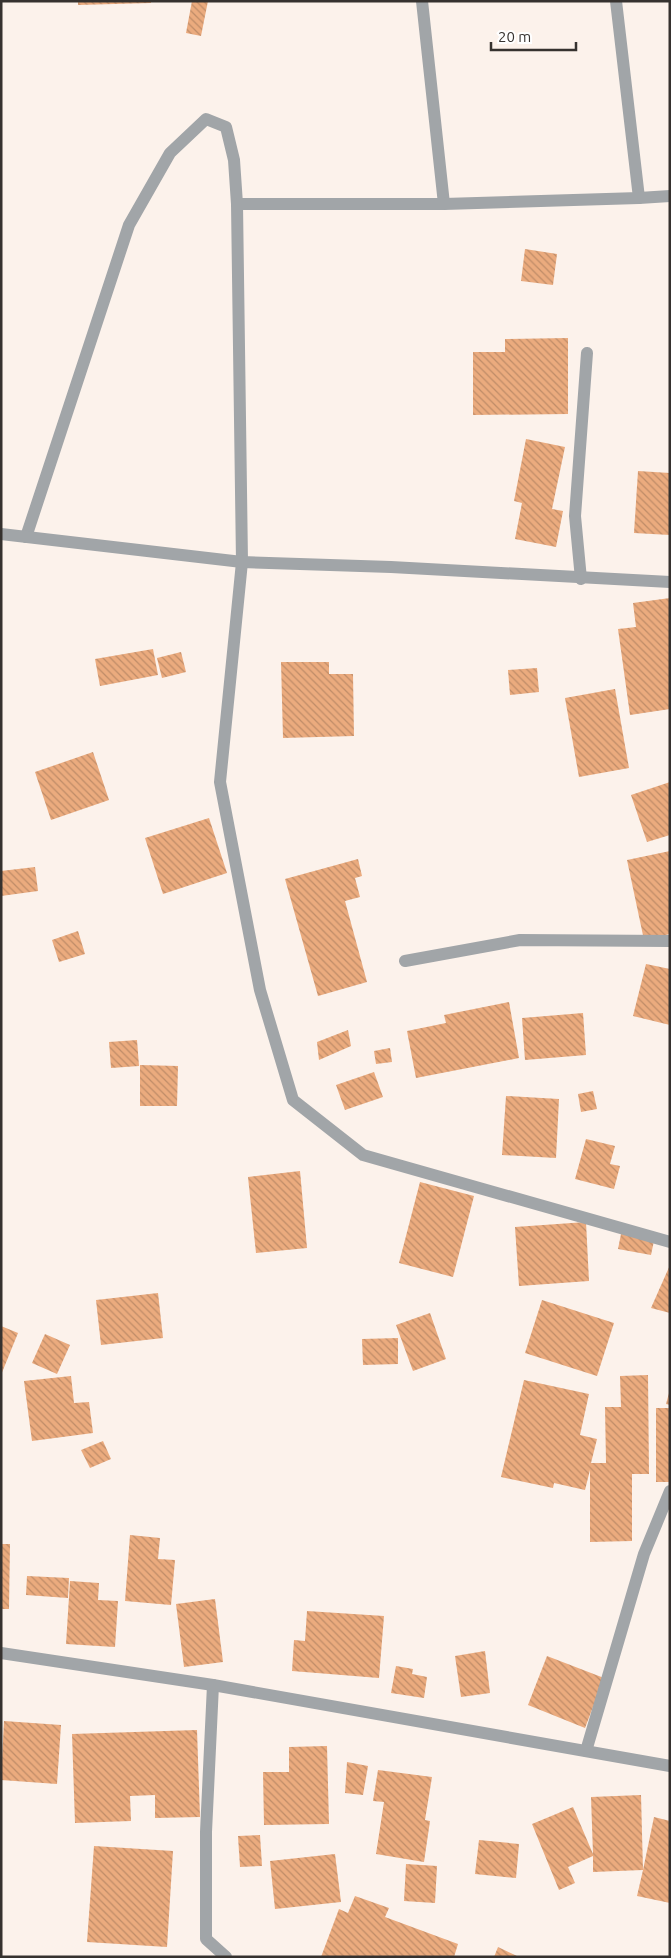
<svg xmlns="http://www.w3.org/2000/svg" width="671" height="1958" font-family="Ubuntu,sans-serif">
	<style>
		.building { fill: url(#building-back-hatch) }
		.lines { fill: none; stroke-linecap: round; stroke-linejoin: round }
		.service { stroke: #a1a5a8; stroke-width: 12 }
		.minor { stroke: #a1a5a8; stroke-width: 12 }
		.tertiary { stroke: #a1a5a8; stroke-width: 12 }
	</style>
	<defs>
		<pattern id="building-back-hatch" width="6" height="6" patternUnits="userSpaceOnUse" patternTransform="scale(1.25)"><rect width="6" height="6" fill="#ebab7e"/><path d="M-1 5l2 2M0 0l6 6M5-1l2 2" fill="none" stroke="#bf8c68"/></pattern>
	</defs>
	<rect width="100%" height="100%" fill="#fcf2eb"/>
	<g class="building">
		<path d="M78,1H151V3L78,5Z"/>
		<path d="M192,1H208L201,36L186,33Z"/>
		<path d="M525,249L557,254L553,285L521,281Z"/>
		<path d="M568,338V414L473,415V352H505V339Z"/>
		<path d="M526,439L565,447L552,509L563,511L556,547L515,539L522,503L514,501Z"/>
		<path d="M638,471L670,473V535L634,533Z"/>
		<path d="M670,598V709L630,715L618,629L636,627L633,603Z"/>
		<path d="M153,649L158,675L100,686L95,659Z"/>
		<path d="M181,652L186,672L162,678L157,658Z"/>
		<path d="M281,662H329V674H353L354,736L283,738Z"/>
		<path d="M537,668L539,692L510,695L508,670Z"/>
		<path d="M615,689L629,768L579,777L565,698Z"/>
		<path d="M93,752L109,800L51,820L35,772Z"/>
		<path d="M670,782V835L647,842L631,795Z"/>
		<path d="M209,818L227,873L163,894L145,838Z"/>
		<path d="M670,851V934L644,940L627,860Z"/>
		<path d="M358,859L362,876L355,878L360,897L345,901L367,982L318,996L285,879Z"/>
		<path d="M35,867L38,891L1,896V871Z"/>
		<path d="M78,931L85,954L59,962L52,940Z"/>
		<path d="M646,964L670,969V1025L633,1016Z"/>
		<path d="M509,1002L519,1058L416,1078L407,1031L446,1023L444,1015Z"/>
		<path d="M583,1013L586,1055L525,1060L522,1018Z"/>
		<path d="M348,1030L351,1046L319,1060L317,1042Z"/>
		<path d="M137,1040L139,1066L111,1068L109,1042Z"/>
		<path d="M390,1048L392,1062L376,1064L374,1051Z"/>
		<path d="M140,1065L178,1066L177,1106H140Z"/>
		<path d="M374,1072L383,1097L345,1110L336,1085Z"/>
		<path d="M593,1091L597,1109L581,1112L578,1094Z"/>
		<path d="M506,1096L559,1099L556,1158L502,1155Z"/>
		<path d="M586,1139L615,1146L610,1164L620,1166L614,1189L575,1179Z"/>
		<path d="M300,1171L307,1248L256,1253L248,1177Z"/>
		<path d="M420,1182L474,1196L453,1277L399,1263Z"/>
		<path d="M586,1222L589,1281L519,1286L515,1227Z"/>
		<path d="M622,1229L655,1236L651,1255L618,1249Z"/>
		<path d="M670,1265V1313L651,1308Z"/>
		<path d="M158,1293L163,1338L101,1345L96,1300Z"/>
		<path d="M542,1300L614,1323L597,1376L525,1353Z"/>
		<path d="M430,1313L446,1359L413,1371L396,1325Z"/>
		<path d="M1,1326L18,1333L1,1375Z"/>
		<path d="M45,1334L70,1345L57,1374L32,1363Z"/>
		<path d="M398,1338V1364L363,1365L362,1339Z"/>
		<path d="M648,1375L649,1474H632V1541L590,1542V1470L585,1490L554,1483L553,1488L501,1477L524,1380L589,1394L580,1435L597,1439L591,1463H606L605,1407H621L620,1376Z"/>
		<path d="M71,1376L74,1403L89,1402L93,1433L32,1441L24,1381Z"/>
		<path d="M669,1393H670V1405L666,1404Z"/>
		<rect x="656" y="1408" width="14" height="74"/>
		<path d="M103,1441L111,1459L90,1468L81,1450Z"/>
		<path d="M130,1535L160,1538L158,1559L175,1560L171,1605L125,1601Z"/>
		<path d="M1,1544H10L9,1609H1Z"/>
		<path d="M27,1576L69,1578L68,1598L26,1595Z"/>
		<path d="M70,1581L99,1583L98,1600L118,1601L115,1647L66,1644Z"/>
		<path d="M215,1599L223,1662L184,1667L176,1604Z"/>
		<path d="M307,1611L384,1616L379,1678L292,1671L294,1640L305,1641Z"/>
		<path d="M485,1651L490,1693L461,1697L455,1656Z"/>
		<path d="M547,1656L604,1678L585,1728L528,1705Z"/>
		<path d="M396,1666L413,1669L412,1674L427,1677L424,1698L391,1693Z"/>
		<path d="M4,1721L61,1725L57,1784L1,1780Z"/>
		<path d="M197,1730L200,1817L155,1818V1795L130,1796L131,1821L75,1823L72,1734Z"/>
		<path d="M327,1746L329,1824L264,1825L263,1772H289V1747Z"/>
		<path d="M347,1762L368,1766L363,1795L345,1793Z"/>
		<path d="M378,1770L432,1777L425,1820L430,1821L424,1862L376,1854L384,1802L373,1801Z"/>
		<path d="M641,1795L643,1870L654,1817L670,1821V1903L637,1896L643,1870L593,1872V1856L568,1867L575,1883L559,1890L532,1824L573,1807L593,1854L591,1797Z"/>
		<path d="M260,1835L262,1866L240,1867L238,1836Z"/>
		<path d="M479,1840L519,1844L516,1878L475,1874Z"/>
		<path d="M94,1846L173,1851L167,1947L87,1942Z"/>
		<path d="M335,1854L341,1902L275,1909L270,1861Z"/>
		<path d="M406,1864L437,1866L435,1903L404,1901Z"/>
		<path d="M355,1896L389,1908L385,1917L458,1944L454,1957H321L339,1909L348,1913Z"/>
		<path d="M498,1947L519,1957H494Z"/>
	</g>
	<g class="lines">
		<g class="service">
			<path d="M422,1L444,204"/>
			<path d="M616,1L639,198"/>
			<path d="M26,537L129,225L170,153L206,119L226,127L234,160L237,204"/>
			<path d="M581,579L575,516L587,353"/>
		</g>
		<g class="minor">
			<path d="M670,196L639,198L444,204H237L242,562L220,782L260,990L293,1100L363,1155L670,1242"/>
			<path d="M1,534L242,562L391,567L670,582"/>
			<path d="M405,961L520,940L670,941"/>
			<path d="M213,1685L206,1832V1939L226,1957"/>
			<path d="M586,1751L644,1554L670,1491"/>
		</g>
		<path class="tertiary" d="M1,1653L213,1685L670,1766"/>
	</g>
	<rect width="671" height="1958" fill="none" stroke="#36322f" stroke-width="5"/>
	<path d="M491 42v8h85v-8" fill="none" stroke="#36322f" stroke-width="2.5"/>
	<text x="498" y="42" font-size="15" fill="#36322f" stroke="#ffffff" stroke-width="4" paint-order="stroke">20 m</text>
</svg>
